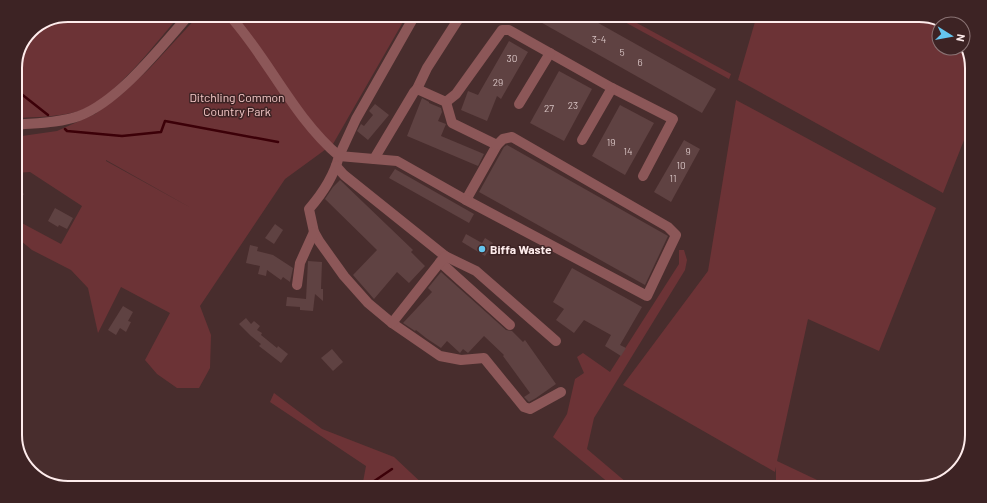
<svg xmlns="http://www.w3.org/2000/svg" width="987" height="503" font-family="Barlow,sans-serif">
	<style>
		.green { fill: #6c3336; fill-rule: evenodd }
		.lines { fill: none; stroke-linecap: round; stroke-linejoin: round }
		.stream { stroke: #3c0008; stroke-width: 2.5 }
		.building { fill: #5f4242 }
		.minor { stroke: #8c5758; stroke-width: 10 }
		.poi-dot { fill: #65c5ee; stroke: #3d2324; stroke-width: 1.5 }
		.labels { text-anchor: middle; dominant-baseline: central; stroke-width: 3; stroke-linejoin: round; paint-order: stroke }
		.number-label { font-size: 10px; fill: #d6c2c2 }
		.park-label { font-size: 12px; fill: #f5c9c8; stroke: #3d2324 }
		.poi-label { font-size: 12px; font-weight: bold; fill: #feecec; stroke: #3d2324; text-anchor: start }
		.rim { fill: none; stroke: #feecec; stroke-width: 2 }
	</style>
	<rect width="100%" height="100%" fill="#482d2d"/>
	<g class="green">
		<path d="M68,15H180C157,41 112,102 79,111C59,117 36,117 15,118V65L31,30Z"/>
		<path d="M199,15H407L333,144L285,179L200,306L211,335L210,368L199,388H177L157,374L145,360L170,313L121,287L98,333L88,288L71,270L32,250L15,236V226L18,221L61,244L82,206L30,172L15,173V137L57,131L95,114L121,95L149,69ZM106,160L193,209L106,161Z"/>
		<path d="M612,15H622L731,74L729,79Z"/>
		<path d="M757,15H919L943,21L947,24H939V48H963V39L972,65V120L943,193L738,80Z"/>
		<path d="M736,100L936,208L879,351L808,319L777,461L834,488H776V467L775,472L623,385L708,271Z"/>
		<path d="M679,250H684L687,260L685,270L594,418L587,449L633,488H615L553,437L567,414L575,379L584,373L577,357L583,353L610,372L679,264Z"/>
		<path d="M274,393L322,429L394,457L427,488H388L385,486L380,488H357L363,482L366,466L270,402Z"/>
	</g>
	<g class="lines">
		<g class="stream">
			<path d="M15,89L48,115"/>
			<path d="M65,129L67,131L122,136L161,132L165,121L278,142"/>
			<path d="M364,488L392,469"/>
		</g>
	</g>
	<g class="building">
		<path d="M528,15H584L716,89L702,113Z"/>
		<path d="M509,41L528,52L501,99L497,96L487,121L461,110L468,91L478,95Z"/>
		<path d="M559,71L592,89L564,141L530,123Z"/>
		<path d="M422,98L429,102V103L441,108L442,112L438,121L446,124L441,136L484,154L478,166L407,136Z"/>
		<path d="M375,104L389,115L368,140L357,131L361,124L364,126L373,115L369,111Z"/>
		<path d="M620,105L654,123L625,175L592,156Z"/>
		<path d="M684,140L700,149L671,202L654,192Z"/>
		<path d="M507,145L668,236L645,285L479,192L504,147Z"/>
		<path d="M395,169L474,214L469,223L389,178Z"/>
		<path d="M340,180L413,250L411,252L425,266L409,283L397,272L374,299L353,275L377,250L325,199L333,187Z"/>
		<path d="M15,187L24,194L15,206Z"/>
		<path d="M55,208L73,218L67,229L59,225L58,227L48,221Z"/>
		<path d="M275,224L283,230L274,244L265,238Z"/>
		<path d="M466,234L482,243L485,238L493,243L485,256L462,242Z"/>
		<path d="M250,245L258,247L257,251L273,255L293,268L290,282L283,277L281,280L267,270L266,276L258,274L260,266L246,263Z"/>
		<path d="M308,261L322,262L321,289H323V301L315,294L313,311L300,310V307L286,306L287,297L306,299Z"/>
		<path d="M572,268L642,307L620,345L626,348L621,356L605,346L611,335L584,320L574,333L556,320L564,309L553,302Z"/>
		<path d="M441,272L506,330L512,331L523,342L525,340L556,384L536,398L529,402L524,397L530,393L503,356L504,355L484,336L468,353L463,349L460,353L447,341L441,348L426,338L416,330L415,331L403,323L432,292L428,288Z"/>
		<path d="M123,306L133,312L128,321L131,322L126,332L120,328L116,335L108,330Z"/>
		<path d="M246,318L251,324L254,321L260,326L257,330L262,333L261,335L277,348L278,346L288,354L281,363L259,346L261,344L251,336L239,324Z"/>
		<path d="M332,349L343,362L333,371L321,358Z"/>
	</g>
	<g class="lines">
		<g class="minor">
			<path d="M229,15C269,59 293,117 339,156C334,176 322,194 309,209L314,232L319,241L344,276L368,303L392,323L440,356L461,360L484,358L524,407L530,409L561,392"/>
			<path d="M415,15L356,119L339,156L397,161L466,200L497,145"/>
			<path d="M417,89L427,68L461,15"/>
			<path d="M446,102L456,94L502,30H509L612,88L673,119L643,176"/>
			<path d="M519,104L550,53"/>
			<path d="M15,125C36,123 59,123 79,116C119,101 161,47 189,15"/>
			<path d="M582,140L612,88"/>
			<path d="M374,159L414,92L417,89L446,102L452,123L497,145L503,139L512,137L668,227L676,235L647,296L466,200"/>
			<path d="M336,166L344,175L445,256"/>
			<path d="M440,262L510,325"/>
			<path d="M297,285L300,263L314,232"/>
			<path d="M392,323L445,256L476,271L556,341"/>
		</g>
	</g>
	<circle class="poi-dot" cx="482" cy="249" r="4"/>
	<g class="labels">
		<g class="number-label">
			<text x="599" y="39">3-4</text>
			<text x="622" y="52">5</text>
			<text x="512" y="58">30</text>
			<text x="640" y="62">6</text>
			<text x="498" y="82">29</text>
			<text x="573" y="105">23</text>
			<text x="549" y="108">27</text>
			<text x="611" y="142">19</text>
			<text x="628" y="151">14</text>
			<text x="688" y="151">9</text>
			<text x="681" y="165">10</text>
			<text x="673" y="178">11</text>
		</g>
		<g class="park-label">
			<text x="237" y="97">Ditchling Common<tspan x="237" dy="14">Country Park</tspan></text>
		</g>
		<g class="poi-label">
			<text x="490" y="249">Biffa Waste</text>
		</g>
	</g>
	<path d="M0 0H987V503H0ZM68 22H919A46 46 0 0 1 965 68V435A46 46 0 0 1 919 481H68A46 46 0 0 1 22 435V68A46 46 0 0 1 68 22Z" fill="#3d2324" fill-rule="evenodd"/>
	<path class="rim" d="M68 22H919A46 46 0 0 1 965 68V435A46 46 0 0 1 919 481H68A46 46 0 0 1 22 435V68A46 46 0 0 1 68 22Z"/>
	<g transform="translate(951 36) rotate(101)"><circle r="19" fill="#3d2324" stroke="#8a7374"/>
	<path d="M0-3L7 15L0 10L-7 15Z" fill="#65c5ee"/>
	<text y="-6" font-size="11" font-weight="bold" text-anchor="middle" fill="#feecec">N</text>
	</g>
</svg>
